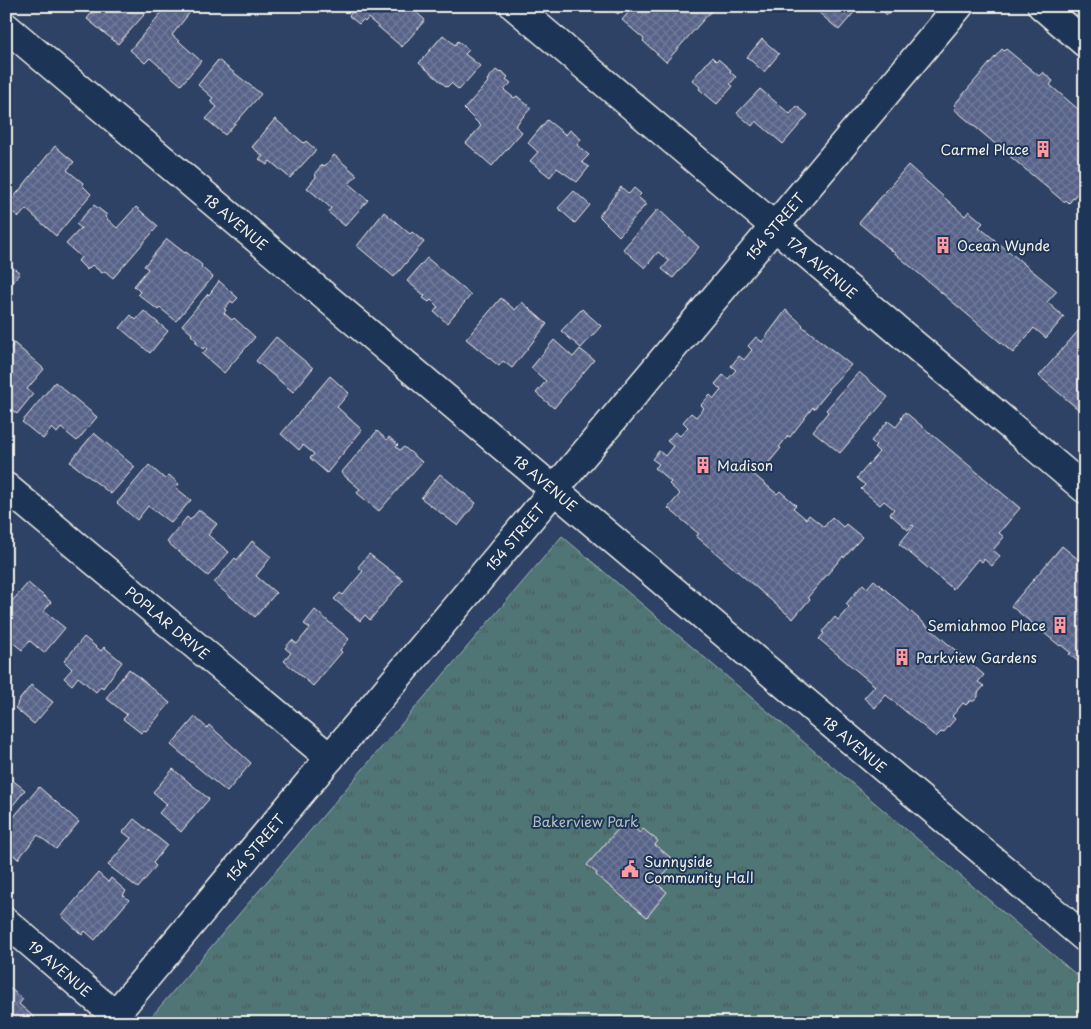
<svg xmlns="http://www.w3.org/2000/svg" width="1091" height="1029" font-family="'Playpen Sans',sans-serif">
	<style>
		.park { fill: url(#park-tufts); stroke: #a2b2ae }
		.building { fill: url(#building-cross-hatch); stroke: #f4f1e8 }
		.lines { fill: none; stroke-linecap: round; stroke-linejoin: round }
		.minor-casing { stroke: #f4f1e8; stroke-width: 31 }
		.minor { stroke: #1d3557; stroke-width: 28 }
		.labels { text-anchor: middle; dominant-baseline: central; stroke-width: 4; stroke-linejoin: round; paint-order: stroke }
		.poi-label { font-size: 14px; fill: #f4f1e8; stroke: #1d3557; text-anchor: start }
		.street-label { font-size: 14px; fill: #f4f1e8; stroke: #1d3557 }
		.park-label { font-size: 14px; fill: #b2bfba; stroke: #1d3557 }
	</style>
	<defs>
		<pattern id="park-tufts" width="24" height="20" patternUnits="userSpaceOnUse" patternTransform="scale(1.25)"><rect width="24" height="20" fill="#507475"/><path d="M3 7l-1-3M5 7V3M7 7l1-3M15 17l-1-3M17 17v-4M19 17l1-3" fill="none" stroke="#4c5c5b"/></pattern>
		<pattern id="building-cross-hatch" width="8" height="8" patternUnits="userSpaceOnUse" patternTransform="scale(1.25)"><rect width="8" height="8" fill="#596389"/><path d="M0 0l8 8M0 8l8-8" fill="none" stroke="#717a9a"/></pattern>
	</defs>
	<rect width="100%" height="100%" fill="#2e4265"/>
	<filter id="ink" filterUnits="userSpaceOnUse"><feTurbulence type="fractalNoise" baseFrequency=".02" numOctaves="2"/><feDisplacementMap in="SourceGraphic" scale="10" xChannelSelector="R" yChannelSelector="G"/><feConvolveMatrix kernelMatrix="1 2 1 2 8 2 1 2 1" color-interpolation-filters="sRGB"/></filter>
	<g filter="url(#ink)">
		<path class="park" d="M562,536L1085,982V1023H146Z"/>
		<g class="building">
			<path d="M86,6H152L118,44L87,19L93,11Z"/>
			<path d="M167,6H195L172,35L201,61L181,85L150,58L145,63L130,50Z"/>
			<path d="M354,6H409L425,20L402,47L368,18L365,22L363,20L359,24L349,16L352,12L350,11Z"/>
			<path d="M608,6H624L618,14Z"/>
			<path d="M634,6H708L712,10L666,62L643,41L644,39L622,20Z"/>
			<path d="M822,6H854L857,9L839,30L817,11Z"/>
			<path d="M877,6H895L887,15Z"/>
			<path d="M443,35L455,45L458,41L469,50L465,54L480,66L459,90L451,83L447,87L419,63Z"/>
			<path d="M762,39L779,54L764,72L747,57Z"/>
			<path d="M1002,49L1004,51L1006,49L1039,76L1043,72L1053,81L1050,85L1085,115V184L1069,203L1066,200L1064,202L954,109L956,107L954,105Z"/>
			<path d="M712,57L716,61L718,59L731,70L730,72L736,77L730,84L733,86L717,104L699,89L700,87L692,80Z"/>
			<path d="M218,60L261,94L225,135L206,119L217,107L210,101L213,98L198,85Z"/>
			<path d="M496,70L500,73L502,71L508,77L506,79L511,83L504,90L514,98L517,96L531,108L515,126L522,132L492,166L466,143L481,126L464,109L488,82L487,80Z"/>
			<path d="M760,89L790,114L797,106L808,115L783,144L756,121L752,126L737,113Z"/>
			<path d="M275,119L304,143L306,141L316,150L290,178L270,161L267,165L259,159L263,156L252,147Z"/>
			<path d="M547,120L566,135L570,130L581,139L577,145L589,155L582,162L589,167L577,182L557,168L550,177L530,161L538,152L528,143Z"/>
			<path d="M55,146L74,162L67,170L83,183L82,185L91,194L56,236L26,209L19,217L6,207Z"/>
			<path d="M334,155L357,175L349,184L368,200L345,226L328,212L331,208L307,188L316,177L315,173L321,166L326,165Z"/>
			<path d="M908,165L965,216L969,211L983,223L979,227L1057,291L1047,302L1064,317L1046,338L1034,328L1013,353L859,223Z"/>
			<path d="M621,187L629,194L634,188L641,194L638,197L646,204L619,236L599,216Z"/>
			<path d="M574,191L590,205L575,223L558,208Z"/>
			<path d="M94,205L107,215L105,217L117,228L136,207L158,226L113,278L105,271L102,273L92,265L87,270L78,261L81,257L66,244L81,228L76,224Z"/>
			<path d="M658,209L699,247L673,278L662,269L669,261L658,252L645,268L623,249Z"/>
			<path d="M384,212L410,234L412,232L424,242L394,277L357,246Z"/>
			<path d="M167,239L185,253L186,252L202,265L201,267L213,277L176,321L160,308L158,310L138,294L140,292L134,286L148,269L144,266Z"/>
			<path d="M427,258L471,295L447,323L434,312L438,307L431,300L429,302L423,298L425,296L407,281Z"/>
			<path d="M6,262L20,273L6,289Z"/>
			<path d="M219,281L238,298L233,303L231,301L224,309L226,310L224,313L232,320L234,318L255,337L224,373L202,354L207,349L205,347L203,349L195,342L197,341L191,335L192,334L182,325L208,294L209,295Z"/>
			<path d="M501,298L515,310L522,302L547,324L512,368L503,361L499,366L466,339Z"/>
			<path d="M582,309L601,326L581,348L561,331Z"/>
			<path d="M786,310L803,325L802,326L851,365L828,389L829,391L814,409L813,407L790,437L788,436L779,447L781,448L766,466L764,465L762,467L752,468V464H748L746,468L777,494L780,491L796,505L793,508L806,519L809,515L824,527L832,517L843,527L846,524L862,537L844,558L843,556L808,597L810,599L793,619L696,536L699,534L668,508L680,494L669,484L671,482L655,468L659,464L652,459L659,451L665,456L673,446L667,441L675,432L680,436L688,427L683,422L691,413L696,417L704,408L701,405L710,395L714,399L721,390L715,384L723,375L728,379L736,370L731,366L739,356L744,360L752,350L748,346L756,337L762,342Z"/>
			<path d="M144,311L168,331L150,353L120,328L131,315L136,320Z"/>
			<path d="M1085,323V415L1039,376Z"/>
			<path d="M276,337L313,368L293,392L256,361Z"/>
			<path d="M554,340L573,357L580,349L594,360L554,408L536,393L546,381L531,368Z"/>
			<path d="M14,343L44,369L27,389L33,394L17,414L6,405V353Z"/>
			<path d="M859,372L888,397L840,453L813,431L828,412L826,410Z"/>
			<path d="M330,376L349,393L337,407L362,430L327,473L310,458L314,454L303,445L299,450L281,434Z"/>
			<path d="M55,382L97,417L77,441L61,428L57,433L52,428L43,439L22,422Z"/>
			<path d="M905,412L1020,508L999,533L1004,537L993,550L1000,556L992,566L984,559L982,562L978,559L953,589L899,544L914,526L912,525L908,530L890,514L894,509L884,501L880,505L861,489L865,485L857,478L879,452L874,447L876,445L871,441L888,421L896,427L902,419L901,418Z"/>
			<path d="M377,431L387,440L389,437L398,445L396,447L400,450L404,447L422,462L379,511L357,493L360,489L341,473Z"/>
			<path d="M94,433L135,467L111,494L70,462Z"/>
			<path d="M149,465L165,479L169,475L179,484L176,488L191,500L171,523L148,506L137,520L117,503Z"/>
			<path d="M440,474L476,503L458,526L421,498Z"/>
			<path d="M199,510L217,524L208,535L229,552L208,576L167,542L187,517L190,520Z"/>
			<path d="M252,541L271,557L256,576L276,593L255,617L214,583L235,558L237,560Z"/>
			<path d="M1062,546L1085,565V667L1069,654L1071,653L1061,645L1060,646L1011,606Z"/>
			<path d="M369,554L403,580L370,620L365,615L360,621L334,599L340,593L343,595L363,571L358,567Z"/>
			<path d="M874,580L984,675L978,682L984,686L978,693V697L974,701H970L966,705L963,703L952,716L955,719L943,733L941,732L936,737L886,695L875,708L864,698L875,686L819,639L824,633L822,632L835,617L838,620L849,607L846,604L863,584L867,588Z"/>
			<path d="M28,583L51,602L44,611L65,628L44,653L30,641L22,650L6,637V608Z"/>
			<path d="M315,610L349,639L340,650L342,652L313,686L284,661L291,653L285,648L292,640L297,644L310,628L304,624Z"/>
			<path d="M84,637L101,651L104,647L122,662L103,688L101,686L96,692L78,677L72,685L64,678L72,669L64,661Z"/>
			<path d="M129,669L170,703L146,731L144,730L141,733L123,719L127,715L106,698Z"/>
			<path d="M31,685L53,702L34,724L15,708L18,704L17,703Z"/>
			<path d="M195,717L207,728L209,725L251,763L227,792L171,745Z"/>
			<path d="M173,769L209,799L181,832L159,813L167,804L153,792Z"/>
			<path d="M6,775L25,790L6,814Z"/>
			<path d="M39,787L79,822L56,849L38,835L18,859L6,849V826Z"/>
			<path d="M134,819L167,845L153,863L156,866L138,888L108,865L131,838L123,832Z"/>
			<path d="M625,821L640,833L643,829L658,841L655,845L675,861L657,884L667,892L647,917L596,875L597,873L587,865Z"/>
			<path d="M98,873L108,882L111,878L126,891L123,895L129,900L95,940L85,931L82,935L62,916Z"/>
			<path d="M6,985L23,999L19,1004L35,1018L31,1023H6Z"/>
		</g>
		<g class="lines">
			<g class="minor-casing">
				<g id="minor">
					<path id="s1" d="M514,6L1085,489"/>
					<path d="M1042,6L1085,43"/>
					<path id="s2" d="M6,27L1085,938"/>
					<path id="s3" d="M6,487L330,758"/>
					<path id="s4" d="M6,922L115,1015"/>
					<path id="s5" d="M108,1023L959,6"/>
				</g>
			</g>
			<use href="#minor" class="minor"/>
		</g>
	</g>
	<defs>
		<g id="building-bare" transform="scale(1.35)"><path d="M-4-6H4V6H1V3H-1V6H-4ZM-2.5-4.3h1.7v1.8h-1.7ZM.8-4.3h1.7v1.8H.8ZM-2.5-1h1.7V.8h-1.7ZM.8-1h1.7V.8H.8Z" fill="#ff9aa2" stroke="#1d3557" stroke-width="2.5" paint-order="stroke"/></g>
		<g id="civic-bare" transform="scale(1.35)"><path d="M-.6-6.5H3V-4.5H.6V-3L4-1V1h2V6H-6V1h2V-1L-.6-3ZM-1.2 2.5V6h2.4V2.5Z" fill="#ff9aa2" stroke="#1d3557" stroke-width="2.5" paint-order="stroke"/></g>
	</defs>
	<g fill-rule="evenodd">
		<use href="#building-bare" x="1043" y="149"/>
		<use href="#building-bare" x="943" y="245"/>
		<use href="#building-bare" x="703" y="465"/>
		<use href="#building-bare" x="1060" y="625"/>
		<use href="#building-bare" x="902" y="657"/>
		<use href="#civic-bare" x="630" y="869"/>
	</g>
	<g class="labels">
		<g class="poi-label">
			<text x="1029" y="149" text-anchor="end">Carmel Place</text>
			<text x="957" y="245">Ocean Wynde</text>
			<text x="717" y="465">Madison</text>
			<text x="1046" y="625" text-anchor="end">Semiahmoo Place</text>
			<text x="916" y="657">Parkview Gardens</text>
			<text x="644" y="861">Sunnyside<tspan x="644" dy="16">Community Hall</tspan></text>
		</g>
		<g class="street-label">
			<text stroke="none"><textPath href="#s2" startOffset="301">18 AVENUE</textPath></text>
			<text stroke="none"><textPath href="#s5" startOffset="1039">154 STREET</textPath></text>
			<text stroke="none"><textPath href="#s1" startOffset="404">17A AVENUE</textPath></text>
			<text stroke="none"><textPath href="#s2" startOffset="706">18 AVENUE</textPath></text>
			<text stroke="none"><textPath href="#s5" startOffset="634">154 STREET</textPath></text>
			<text stroke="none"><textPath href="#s3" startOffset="211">POPLAR DRIVE</textPath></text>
			<text stroke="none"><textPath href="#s2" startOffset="1111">18 AVENUE</textPath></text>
			<text stroke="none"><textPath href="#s5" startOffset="229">154 STREET</textPath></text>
			<text stroke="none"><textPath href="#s4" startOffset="71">19 AVENUE</textPath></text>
		</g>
		<g class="park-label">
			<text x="585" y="821">Bakerview Park</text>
		</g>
	</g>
	<rect width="1091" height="1029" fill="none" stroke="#1d3557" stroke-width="25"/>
	<rect x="12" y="12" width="1066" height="1004" fill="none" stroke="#f4f1e8" stroke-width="2" filter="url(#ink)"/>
</svg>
